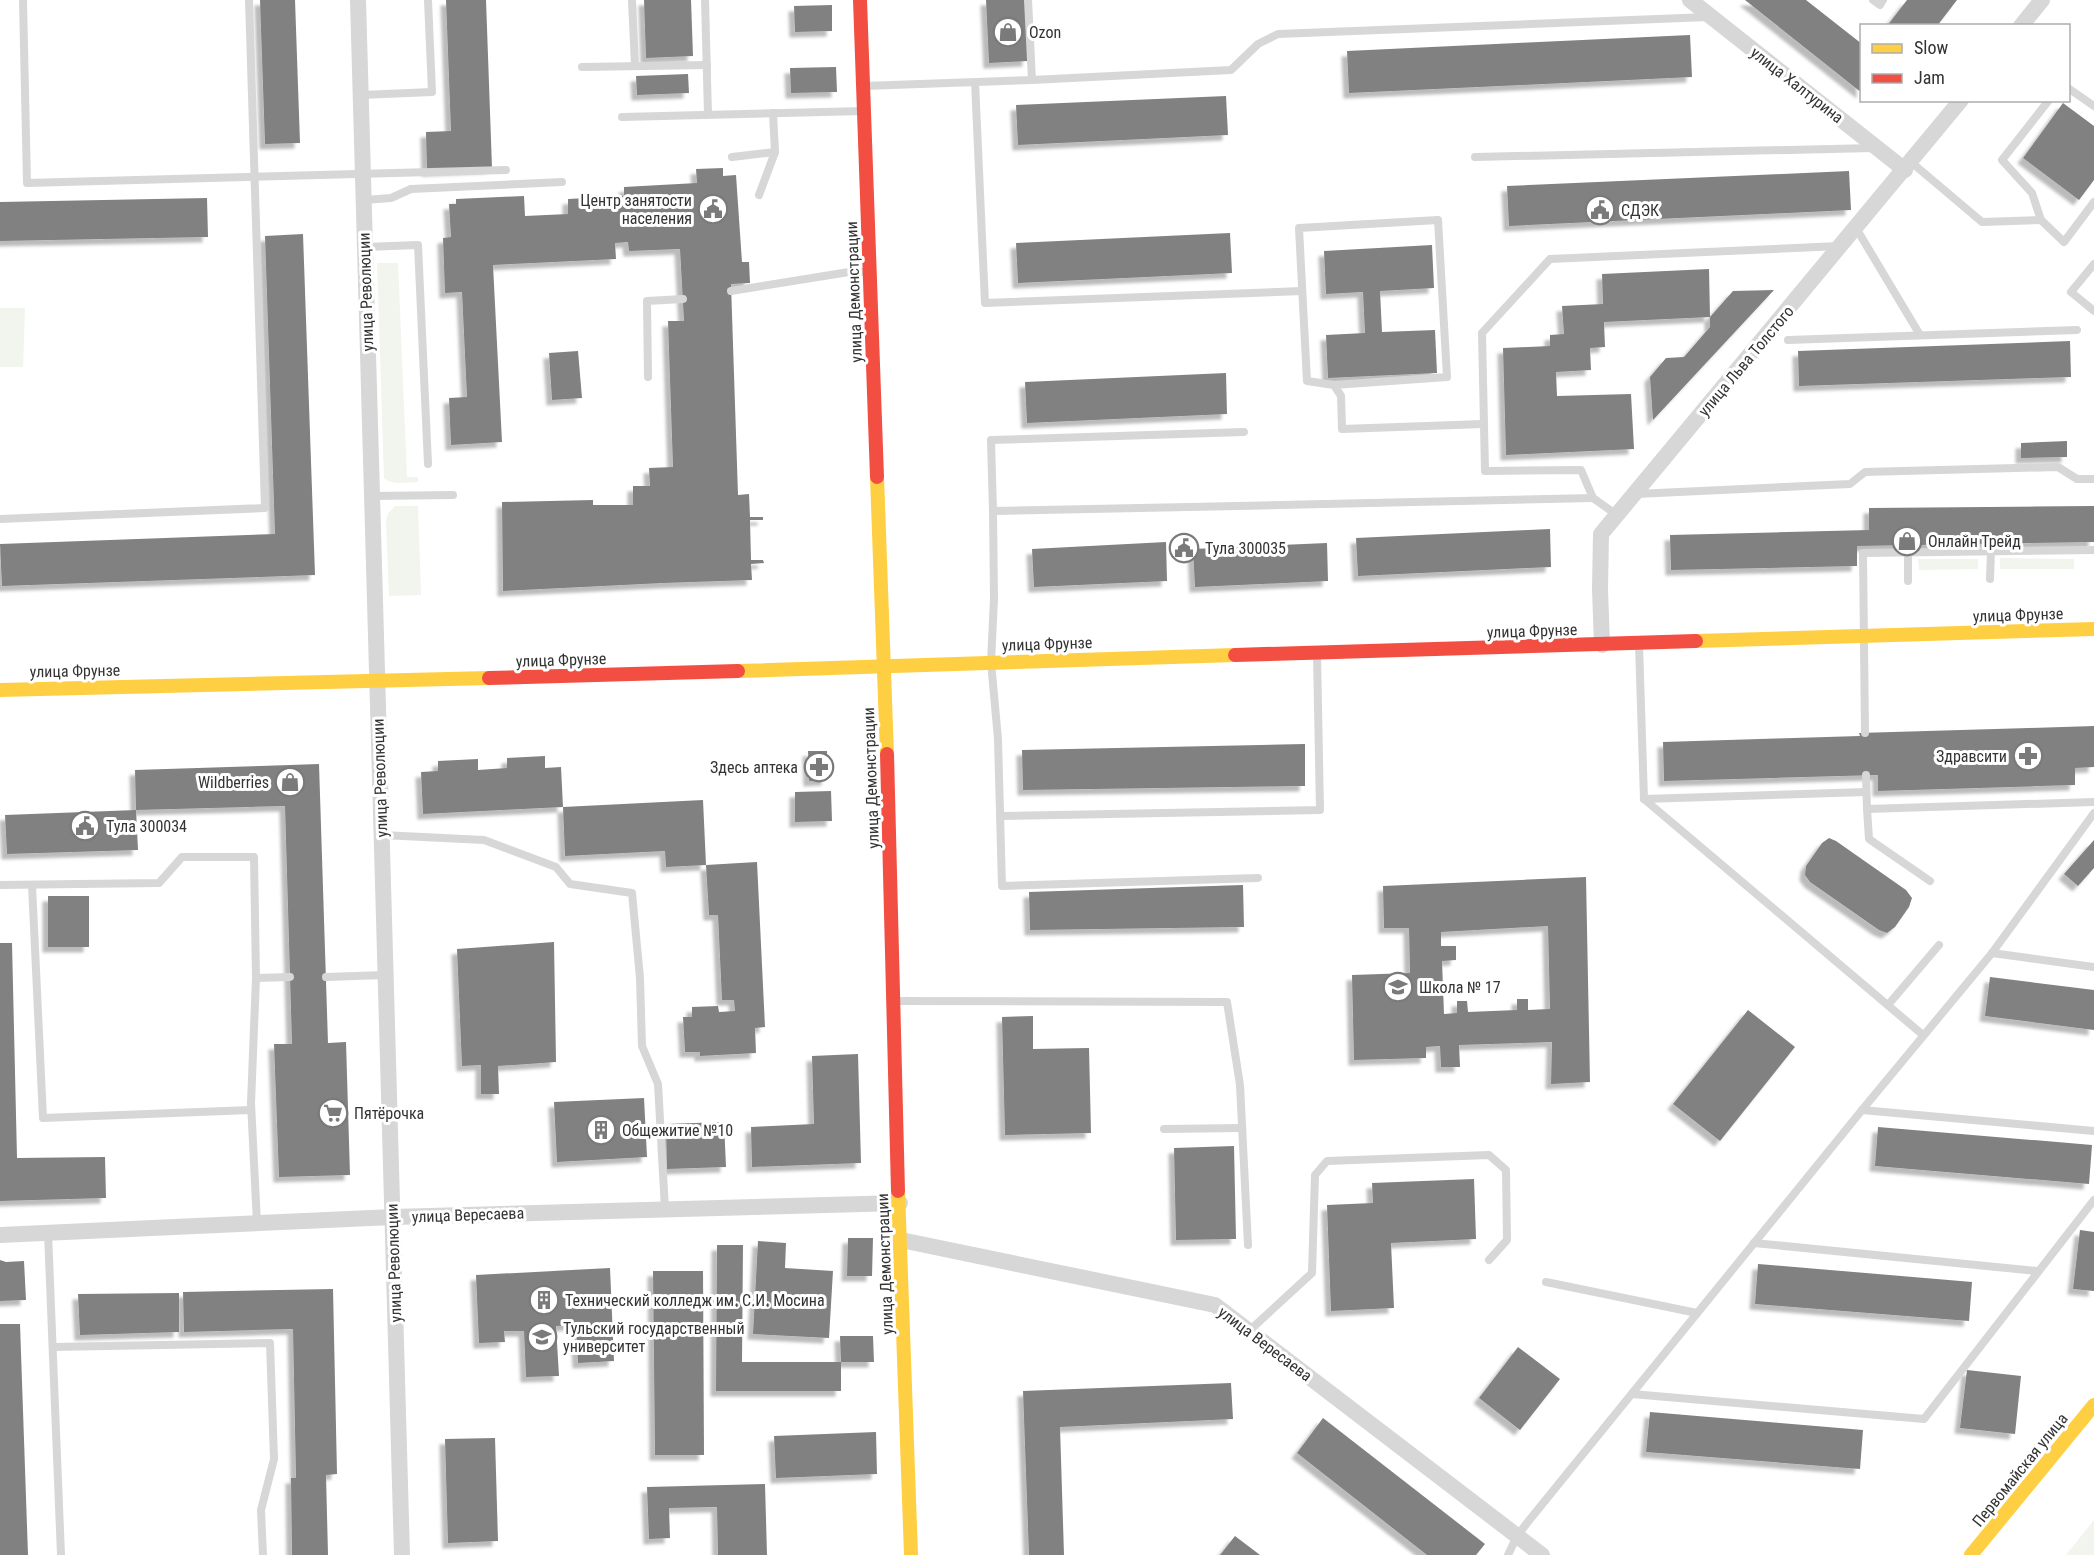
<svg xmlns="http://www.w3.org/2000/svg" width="2094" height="1555" font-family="'Roboto Condensed',sans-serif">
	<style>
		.green { fill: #f1f5ed }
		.building { fill: #818181; fill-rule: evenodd; filter: url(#shadow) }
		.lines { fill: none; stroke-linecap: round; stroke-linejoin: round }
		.lane { stroke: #d7d7d7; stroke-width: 8 }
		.street { stroke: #d7d7d7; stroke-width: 16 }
		.slow { stroke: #ffcf43; stroke-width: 14 }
		.jam { stroke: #f24e42; stroke-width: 14 }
		.labels { text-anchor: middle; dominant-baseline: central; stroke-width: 6; stroke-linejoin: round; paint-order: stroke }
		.poi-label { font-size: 16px; fill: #333; stroke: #fff; text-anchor: start }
		.street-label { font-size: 16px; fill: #333; stroke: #fff }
	</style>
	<defs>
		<filter id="shadow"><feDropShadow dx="-5.5" dy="5.5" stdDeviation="1.5" flood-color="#0004"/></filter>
	</defs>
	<rect width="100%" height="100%" fill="#fff"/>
	<g class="green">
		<path d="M377,263H398L407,477H418V482C407,482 392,486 384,478Z"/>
		<path d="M0,308H25L23,367H0Z"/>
		<path d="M395,506H418L421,595L389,596L386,521L388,514Z"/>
		<path d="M2000,558L2074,559V569H2000Z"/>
		<path d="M1918,559H1978V569L1919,570Z"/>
		<path d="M2094,1520V1555H2066Z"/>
	</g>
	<g class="building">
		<path d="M260,0H295L300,143L265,144Z"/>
		<path d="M446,0H486L492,168L427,171L426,132L451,131Z"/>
		<path d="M644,0H691L693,56L646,58Z"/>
		<path d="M986,0H1025L1028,61L989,63Z"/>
		<path d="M1745,0H1806L1862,44V93Z"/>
		<path d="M1907,0H1957L1937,26H1887Z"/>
		<path d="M832,5V31L795,32L794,6Z"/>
		<path d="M1690,35L1692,77L1349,93L1347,51Z"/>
		<path d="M836,67L837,92L791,93L790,68Z"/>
		<path d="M688,74L689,93L637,95L636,76Z"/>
		<path d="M1226,96L1228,135L1018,145L1016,105Z"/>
		<path d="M2063,103L2094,126V180L2079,200L2023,158Z"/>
		<path d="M723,168V176L736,175L742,262H749L750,283L731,284L738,495L749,494L750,517H763V520H750L751,560H763L764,563L751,564L752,580L663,583L503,591L502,502L593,500V505H633V486H650L649,468L673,467L668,321H684L680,249L629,251L628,242L615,243L616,259L493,265L502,442L451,445L449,398L467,397L462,292L445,293L443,238L451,237L449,204H456V199L524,196L525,216L568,214V199L624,196V187L697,183L696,169Z"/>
		<path d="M1849,171L1851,210L1509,226L1507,186Z"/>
		<path d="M207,198L208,237L0,241V202Z"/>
		<path d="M1230,233L1232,273L1018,283L1016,243Z"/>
		<path d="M303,234L315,575L2,586L0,544L275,534L265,236Z"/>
		<path d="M1432,245L1434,288L1380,291L1382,332L1435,330L1437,373L1328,378L1326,335L1365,333L1363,292L1326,294L1324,251Z"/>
		<path d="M1709,269L1710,317L1604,322L1605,347L1590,348L1591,370L1556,372L1557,396L1631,394L1634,449L1506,455L1503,348L1550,346V335L1564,334L1562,306L1603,304L1602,274Z"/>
		<path d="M1774,290L1653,420L1650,377L1666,358L1684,357L1710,327V317L1733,291Z"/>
		<path d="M2070,341L2071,377L1799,386L1798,351Z"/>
		<path d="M578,351L582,398L552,400L549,353Z"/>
		<path d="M1226,373L1227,414L1027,423L1025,382Z"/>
		<path d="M2067,441V457L2021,458V443Z"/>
		<path d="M2094,506V542L1857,546V566L1671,570L1670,535L1869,530V508Z"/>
		<path d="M1550,529L1551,567L1358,576L1356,538Z"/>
		<path d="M1166,542L1167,581L1034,587L1032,549Z"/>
		<path d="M1327,543L1328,581L1195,587L1193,549Z"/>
		<path d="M2094,726V767L2075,768V785L1878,791V775L1664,781L1663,742L1860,736L1859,733Z"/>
		<path d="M1305,744V786L1023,790L1022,750Z"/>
		<path d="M808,751H827V780L809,781Z"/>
		<path d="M545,756V768L561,767L563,807L423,814L421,772L438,771V761L478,759V770L507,768V758Z"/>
		<path d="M319,764L328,1043L346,1042L350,1175L279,1177L274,1044H292L285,806L136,810L135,770Z"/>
		<path d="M831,791L832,821L795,822V792Z"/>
		<path d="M703,800L706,865L666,867L665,851L565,856L563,807Z"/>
		<path d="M136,810L138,850L7,854L5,815Z"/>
		<path d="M1829,838L1836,841L1906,890L1912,898L1909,907L1895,927L1887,933L1879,930L1810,882L1805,875L1806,866L1822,843Z"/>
		<path d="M2094,840V868L2078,886L2064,874Z"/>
		<path d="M757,862L765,1027L755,1028L756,1053L700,1056V1052H685L683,1017H692V1007L718,1006L719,1012L735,1011L734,1000H722L718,915H709L706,865Z"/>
		<path d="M1586,877L1590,1082L1551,1084L1552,1042L1459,1045L1460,1067H1441L1440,1046L1426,1047V1058L1354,1060L1352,975L1410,973L1409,928H1384L1383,886ZM1548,926L1550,1009L1528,1010V999H1517V1010L1468,1012L1467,1001H1457V1013L1444,1014L1442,961L1456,960V946H1441V932Z"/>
		<path d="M1243,885L1244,927L1030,930L1029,892Z"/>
		<rect x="48" y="896" width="41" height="51"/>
		<path d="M554,942L556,1062L498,1066L499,1094H481V1065L462,1066L457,949Z"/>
		<path d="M0,943H12L17,1158L105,1157L106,1198L0,1201Z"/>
		<path d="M1990,977L2094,990V1030L1985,1016Z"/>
		<path d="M1748,1010L1795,1047L1720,1141L1673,1104Z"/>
		<path d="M1033,1016V1049L1089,1048L1091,1133L1005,1135L1002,1017Z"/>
		<path d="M858,1054L861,1163L752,1167L751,1127L814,1124L812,1056Z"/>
		<path d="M644,1098L647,1157L557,1162L554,1102Z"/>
		<path d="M724,1122L726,1167L667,1169L666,1124Z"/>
		<path d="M1878,1127L2092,1145L2089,1184L1875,1166Z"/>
		<path d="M1234,1146L1236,1239L1176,1240L1174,1148Z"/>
		<path d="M1474,1179L1476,1239L1391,1243L1394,1308L1331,1311L1327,1205L1373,1203L1372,1183Z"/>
		<path d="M2080,1230L2094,1232V1291L2073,1289Z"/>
		<path d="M848,1238H873L872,1276H847Z"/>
		<path d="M758,1241L786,1243L785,1268L833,1271L829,1338L753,1334Z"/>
		<path d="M717,1245H743L742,1362H841V1391H716Z"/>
		<path d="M0,1260L6,1262L24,1261L26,1300L0,1301Z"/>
		<path d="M1758,1264L1972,1282L1969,1321L1755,1304Z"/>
		<path d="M610,1268L614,1361L578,1363L576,1325L556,1326L559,1376L526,1377L524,1331H504L505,1342L479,1343L476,1275Z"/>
		<path d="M653,1271H703L704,1455H655Z"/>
		<path d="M333,1289L337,1474L326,1475L328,1555H292L291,1478H296L293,1329L184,1332L183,1292Z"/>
		<path d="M179,1293V1332L80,1335L78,1294Z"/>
		<path d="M0,1324H20L28,1555H0Z"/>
		<path d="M840,1336H873L874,1362H841Z"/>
		<path d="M1518,1347L1560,1379L1520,1430L1479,1398Z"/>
		<path d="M1967,1370L2021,1376L2015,1434L1960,1428Z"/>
		<path d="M1231,1383L1233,1419L1060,1427L1064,1555H1029L1023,1391Z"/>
		<path d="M1650,1412L1863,1430L1860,1469L1646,1452Z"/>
		<path d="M1323,1418L1485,1544L1476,1555H1427L1297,1453Z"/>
		<path d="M876,1432L877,1474L776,1478L774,1436Z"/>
		<path d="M495,1438L498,1541L448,1543L445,1439Z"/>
		<path d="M765,1484L767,1555H718L717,1507L669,1508L670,1538L649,1539L647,1487Z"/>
		<path d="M1235,1536L1260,1555H1220Z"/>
	</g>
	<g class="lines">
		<g class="lane">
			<path d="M23,0L27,183L506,170"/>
			<path d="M632,0L635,66"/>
			<path d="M705,0L708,115"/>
			<path d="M1873,0L1880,5L1883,0"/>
			<path d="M582,67L707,65"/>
			<path d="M1032,80L1231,70L1258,44L1278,34L1708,17"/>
			<path d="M975,82L985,303L1302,291"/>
			<path d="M864,86L1032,80L1028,0"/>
			<path d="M2068,88L2094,106"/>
			<path d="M361,95L432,92L428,0"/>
			<path d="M2049,100L2002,160L2032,193L2041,220L2064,242L2094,202"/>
			<path d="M622,117L864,111"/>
			<path d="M732,157L775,152L773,113"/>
			<path d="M1475,157L1873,148"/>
			<path d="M1911,162L1982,222L2041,220"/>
			<path d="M759,195L775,152"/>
			<path d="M364,200L391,198L411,189L562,182"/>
			<path d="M1856,228L1920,335"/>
			<path d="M365,247L418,245L428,464"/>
			<path d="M2094,264L2071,292L2094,311"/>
			<path d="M731,291L849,272H869"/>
			<path d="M1788,340L2077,330"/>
			<path d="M648,377L647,301L683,299"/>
			<path d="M1334,385L1447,377L1438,220L1299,228L1307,381L1334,385L1341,396L1342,429L1483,424"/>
			<path d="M1636,494L1850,484L1865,472L2058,467L2077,479H2094"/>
			<path d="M372,496L453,495"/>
			<path d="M993,511L991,440L1244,432"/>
			<path d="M1617,515L1593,498L1581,470L1485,471L1482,333L1550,259L1839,246"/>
			<path d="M0,519L265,508L249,0"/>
			<path d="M1908,552V581"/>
			<path d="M1990,579L1991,551"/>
			<path d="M1639,645L1644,799L1866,792"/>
			<path d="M1865,733L1863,553L2094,550"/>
			<path d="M1866,775L1867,809L2094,802"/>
			<path d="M1644,799L1923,1035"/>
			<path d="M1867,809L1869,839L1930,881"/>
			<path d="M1000,816L1320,810L1317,654"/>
			<path d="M382,835L484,840L556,867L570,884L632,893L640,978L642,1046L658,1084L665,1209"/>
			<path d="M1258,878L1002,886L998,739L991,662L994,599L993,511C1193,506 1393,504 1593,498"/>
			<path d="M0,885L159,883L182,857H254L256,978L251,1103L257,1223"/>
			<path d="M32,885L43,1118L251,1110"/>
			<path d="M1992,953L2094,967"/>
			<path d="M326,977L385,975"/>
			<path d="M256,978L290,977"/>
			<path d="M895,1001L1227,1002L1240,1085L1248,1245"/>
			<path d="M1888,1005L1939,945"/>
			<path d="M1862,1110L2094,1131"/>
			<path d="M1164,1129L1242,1128"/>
			<path d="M48,1233L61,1555"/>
			<path d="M1754,1243L2037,1271"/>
			<path d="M1546,1282L1697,1313"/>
			<path d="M1249,1331L1312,1273L1315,1175L1327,1161L1489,1155L1506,1170L1507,1240L1489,1260"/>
			<path d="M53,1347L270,1343L274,1459L261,1510L263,1555"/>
			<path d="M1632,1394L1924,1419L2094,1200"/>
			<path d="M1508,1555L1517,1536L1527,1523L1862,1110L1992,953L2094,813"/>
		</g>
		<g class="street">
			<path d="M358,0L402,1555"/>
			<path d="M1690,0L1905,170"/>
			<path d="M2021,26L2042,0"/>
			<path d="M1602,645L1600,589L1601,534L1961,100"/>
			<path d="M0,1235L393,1217L900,1203"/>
			<path d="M901,1240L1215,1305L1542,1555"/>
		</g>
		<g class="slow">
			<path d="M877,477L887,754"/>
			<path d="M1696,641L2094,629"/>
			<path d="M738,671L1235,655"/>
			<path d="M0,690L489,678"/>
			<path d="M898,1191L911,1555"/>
			<path d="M1971,1555L2094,1405"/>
		</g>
		<g class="jam">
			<path d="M860,0L877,477"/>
			<path d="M1235,655L1696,641"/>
			<path d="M489,678L738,671"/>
			<path d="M887,754L898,1191"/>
		</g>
	</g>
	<defs>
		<g id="shop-ring" transform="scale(1.5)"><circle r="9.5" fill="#fff" stroke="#7a7a7a" stroke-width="1.5"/><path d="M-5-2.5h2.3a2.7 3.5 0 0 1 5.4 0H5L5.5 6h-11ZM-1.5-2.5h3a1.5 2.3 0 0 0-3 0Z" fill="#7a7a7a"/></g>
		<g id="civic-ring" transform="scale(1.5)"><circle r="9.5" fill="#fff" stroke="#7a7a7a" stroke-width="1.5"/><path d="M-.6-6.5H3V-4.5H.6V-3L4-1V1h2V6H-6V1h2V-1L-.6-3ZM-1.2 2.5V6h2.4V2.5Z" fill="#7a7a7a"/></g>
		<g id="pharmacy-ring" transform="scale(1.5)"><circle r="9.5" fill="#fff" stroke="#7a7a7a" stroke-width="1.5"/><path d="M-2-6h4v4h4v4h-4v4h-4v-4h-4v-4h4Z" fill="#7a7a7a"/></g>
		<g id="school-ring" transform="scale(1.5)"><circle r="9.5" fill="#fff" stroke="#7a7a7a" stroke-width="1.5"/><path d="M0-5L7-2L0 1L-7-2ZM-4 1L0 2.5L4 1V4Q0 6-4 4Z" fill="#7a7a7a"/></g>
		<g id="supermarket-ring" transform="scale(1.5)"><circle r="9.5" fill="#fff" stroke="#7a7a7a" stroke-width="1.5"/><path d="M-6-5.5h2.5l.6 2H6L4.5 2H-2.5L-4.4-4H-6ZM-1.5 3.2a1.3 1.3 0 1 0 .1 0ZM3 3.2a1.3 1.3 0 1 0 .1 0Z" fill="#7a7a7a"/></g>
		<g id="building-ring" transform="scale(1.5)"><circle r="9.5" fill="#fff" stroke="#7a7a7a" stroke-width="1.5"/><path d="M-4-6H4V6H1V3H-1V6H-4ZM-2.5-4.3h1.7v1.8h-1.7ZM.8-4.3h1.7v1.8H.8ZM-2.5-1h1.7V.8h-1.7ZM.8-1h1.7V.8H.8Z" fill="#7a7a7a"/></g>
		<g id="university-ring" transform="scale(1.5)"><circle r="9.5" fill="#fff" stroke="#7a7a7a" stroke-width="1.5"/><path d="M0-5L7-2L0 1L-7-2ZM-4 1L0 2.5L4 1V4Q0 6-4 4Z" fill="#7a7a7a"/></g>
	</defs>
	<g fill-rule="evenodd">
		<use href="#shop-ring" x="1008" y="32"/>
		<use href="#civic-ring" x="713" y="209"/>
		<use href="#civic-ring" x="1600" y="210"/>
		<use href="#shop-ring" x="1907" y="541"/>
		<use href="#civic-ring" x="1184" y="548"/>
		<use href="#pharmacy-ring" x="2028" y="756"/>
		<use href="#pharmacy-ring" x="819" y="767"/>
		<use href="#shop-ring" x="290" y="782"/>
		<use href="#civic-ring" x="85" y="826"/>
		<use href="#school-ring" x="1398" y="987"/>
		<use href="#supermarket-ring" x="333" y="1113"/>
		<use href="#building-ring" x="601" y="1130"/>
		<use href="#building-ring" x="544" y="1300"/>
		<use href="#university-ring" x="542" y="1337"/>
	</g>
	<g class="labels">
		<g class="poi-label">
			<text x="1029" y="32">Ozon</text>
			<text x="692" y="200" text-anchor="end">Центр занятости<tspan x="692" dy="18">населения</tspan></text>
			<text x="1621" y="210">СДЭК</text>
			<text x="1928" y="541">Онлайн Трейд</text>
			<text x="1205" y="548">Тула 300035</text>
			<text x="2007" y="756" text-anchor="end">Здравсити</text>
			<text x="798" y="767" text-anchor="end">Здесь аптека</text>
			<text x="269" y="782" text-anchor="end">Wildberries</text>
			<text x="106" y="826">Тула 300034</text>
			<text x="1419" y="987">Школа № 17</text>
			<text x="354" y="1113">Пятёрочка</text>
			<text x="622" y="1130">Общежитие №10</text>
			<text x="565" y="1300">Технический колледж им. С.И. Мосина</text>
			<text x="563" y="1328">Тульский государственный<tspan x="563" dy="18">университет</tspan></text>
		</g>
		<g class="street-label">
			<text transform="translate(1797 85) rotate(38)">улица Халтурина</text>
			<text transform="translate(366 292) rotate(-92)">улица Революции</text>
			<text transform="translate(854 292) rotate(-92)">улица Демонстрации</text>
			<text transform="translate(1746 361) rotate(-50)">улица Льва Толстого</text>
			<text transform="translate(2018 615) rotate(-2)">улица Фрунзе</text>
			<text transform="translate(1532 631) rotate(-2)">улица Фрунзе</text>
			<text transform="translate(1047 644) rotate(-2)">улица Фрунзе</text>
			<text transform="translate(561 660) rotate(-2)">улица Фрунзе</text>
			<text transform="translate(75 671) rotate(-1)">улица Фрунзе</text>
			<text transform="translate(380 778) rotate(-92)">улица Революции</text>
			<text transform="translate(871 778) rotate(-92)">улица Демонстрации</text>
			<text transform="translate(468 1215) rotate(-2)">улица Вересаева</text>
			<text transform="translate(394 1263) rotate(-92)">улица Революции</text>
			<text transform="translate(885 1264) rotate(-92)">улица Демонстрации</text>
			<text transform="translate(1265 1344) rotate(37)">улица Вересаева</text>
			<text transform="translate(2020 1470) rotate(-51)">Первомайская улица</text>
		</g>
	</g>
	<rect x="1860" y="24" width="210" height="78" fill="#ffffff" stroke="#adadad" stroke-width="1.5"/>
	<rect x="1872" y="44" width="30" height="9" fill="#ffcf43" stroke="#adadad" stroke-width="1.5"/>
	<text x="1914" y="54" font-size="18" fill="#333333">Slow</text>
	<rect x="1872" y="74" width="30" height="9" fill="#f24e42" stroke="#adadad" stroke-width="1.5"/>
	<text x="1914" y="84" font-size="18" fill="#333333">Jam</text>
</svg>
